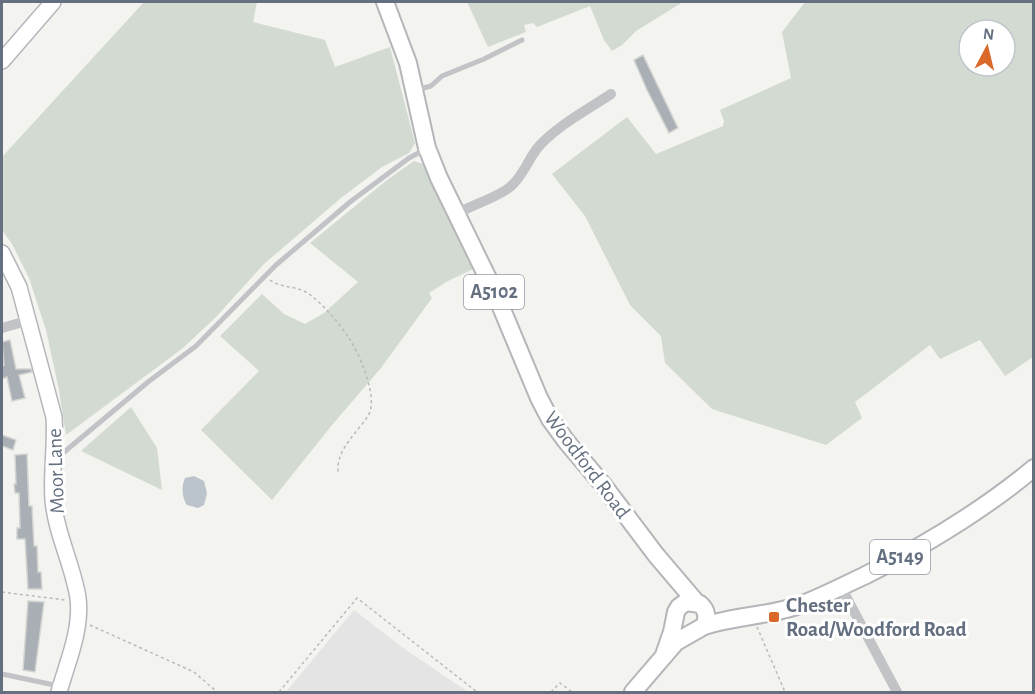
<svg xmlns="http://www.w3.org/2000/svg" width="1035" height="694" font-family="'Alegreya Sans',sans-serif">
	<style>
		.built { fill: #e3e4e3 }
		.green { fill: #d3dad1; fill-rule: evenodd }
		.water { fill: #bcc4cb }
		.building { fill: #aaafb5; stroke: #d4d5d2; stroke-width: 1.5 }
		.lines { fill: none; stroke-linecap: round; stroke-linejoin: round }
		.secondary-casing { stroke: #b3b6bb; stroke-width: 18 }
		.primary-casing { stroke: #b4b6ba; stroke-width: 20 }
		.path { stroke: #b8babc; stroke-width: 1.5; stroke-dasharray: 3 3; stroke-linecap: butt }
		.lane { stroke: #c1c3c7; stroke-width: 5 }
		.street { stroke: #c1c3c7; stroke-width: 10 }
		.secondary { stroke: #fff; stroke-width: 15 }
		.primary { stroke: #fff; stroke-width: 16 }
		.poi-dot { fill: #da6929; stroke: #fff; stroke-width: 2 }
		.labels { text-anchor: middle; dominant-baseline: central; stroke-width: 6; stroke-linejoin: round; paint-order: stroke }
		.shield { fill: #fff; stroke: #929aa5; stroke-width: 1.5 }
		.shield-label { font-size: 20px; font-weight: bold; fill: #646f7f }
		.street-label { font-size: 21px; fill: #646f7f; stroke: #fff }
		.poi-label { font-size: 21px; font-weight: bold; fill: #646f7f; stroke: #fff; text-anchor: start }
	</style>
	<rect width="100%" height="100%" fill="#f3f3ef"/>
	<path class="built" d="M354,610L403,648L468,692H286Z"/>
	<g class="green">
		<path d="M144,2H257L253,22L325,40L335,67L390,47L415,143L409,153L382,167L341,198L264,264L216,317L183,348L66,435L59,390L46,330L29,278L12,244L2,230V157Z"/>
		<path d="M467,2H683L636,31L622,45L612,51L604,40L590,6L537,27L533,23L524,25L526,32L488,47Z"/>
		<path d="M805,2H1034L1033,357L1005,376L980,340L940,359L930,345L855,402L862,418L826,445L712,409L665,363L661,336L630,305L585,216L552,174L627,117L656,154L723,126L724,121L720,110L791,78L782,32ZM969,30H1005V66H969Z"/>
		<path d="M414,161L423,164L469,257L467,259L473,269L448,281L429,293L432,298L381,368L332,425L272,500L201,430L259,371L220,336L262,294L284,314L305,324L324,313L358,282L310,243L387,180Z"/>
		<path d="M131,407L157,448L162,490L81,451Z"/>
	</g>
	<path class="water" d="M194,476L204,481L207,493L204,505L198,508L187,505C182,498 181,487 185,478Z"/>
	<g class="building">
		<path d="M643,55L678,128L669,133L647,90L634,60Z"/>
		<path d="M10,340L16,369H31L32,372L19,375L25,398L12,401L7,377L2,379V366L4,365L2,342Z"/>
		<path d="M2,435L16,440L13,450L2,446Z"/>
		<path d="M27,454L29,506H32L34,546H37L38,572H41L42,589H28L25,539H17V528H20L19,493H15L14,484H16L15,455Z"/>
		<path d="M28,601L44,602L35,672L23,670Z"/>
	</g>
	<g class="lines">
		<g class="secondary-casing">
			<g id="secondary">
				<path d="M2,61L53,2"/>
				<path d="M2,253L19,287L54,417C56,444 51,472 53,500C56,534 73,565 78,598C82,630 67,663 59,692"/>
			</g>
		</g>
		<g class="primary-casing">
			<g id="primary">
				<path d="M385,2L408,63L427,148L439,178L496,295L539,398L550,419L566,441L604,486L656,555L696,602"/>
				<path d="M704,626C734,616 767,616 797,606C820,598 842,586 864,576C924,546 982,511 1034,468"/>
				<path d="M633,692L676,642L704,626C708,618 707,610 700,604L686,602L679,607L676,612L672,632L664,655"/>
			</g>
		</g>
		<g class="path">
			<path d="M270,280C282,289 297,285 309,294C324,305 339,323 349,338C360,355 379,399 368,416C356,434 336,450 338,472"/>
			<path d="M2,592L65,600"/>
			<path d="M90,625L194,672L217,692"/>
			<path d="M757,627L785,692"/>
			<path d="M279,692L357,598L477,692"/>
			<path d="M551,692L560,683L572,692"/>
		</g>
		<g class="lane">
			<path d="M416,90L431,86L442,76L484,59L522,40"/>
			<path d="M57,458L148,382L196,346L276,265L350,202L409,158L426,149"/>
			<path d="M2,674L59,686"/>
		</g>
		<g class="street">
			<path d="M456,214C470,206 498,197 510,187C524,176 528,158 540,145C560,124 587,110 611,94"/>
			<path d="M2,328L30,320"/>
			<path d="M841,587L897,692"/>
		</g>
		<use href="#secondary" class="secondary"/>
		<use href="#primary" class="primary"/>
	</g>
	<rect class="poi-dot" x="768" y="611" width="12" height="12" rx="3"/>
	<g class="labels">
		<g class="shield">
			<rect x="464" y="275" width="60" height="34" rx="4.5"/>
			<rect x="870" y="540" width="60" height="34" rx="4.5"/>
		</g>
		<g class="shield-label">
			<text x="494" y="292">A5102</text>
			<text x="900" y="557">A5149</text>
		</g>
		<g class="street-label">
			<text transform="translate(587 465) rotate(53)">Woodford Road</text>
			<text transform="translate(56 471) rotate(-92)">Moor Lane</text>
		</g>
		<g class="poi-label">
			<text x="786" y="605">Chester<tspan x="786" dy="24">Road/Woodford Road</tspan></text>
		</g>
	</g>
	<rect width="1035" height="694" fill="none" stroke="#646f7f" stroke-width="6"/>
	<g transform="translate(987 48) rotate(7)"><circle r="28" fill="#ffffff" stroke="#c1c5cc" stroke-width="1.5"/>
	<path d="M0-4.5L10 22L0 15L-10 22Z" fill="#da6929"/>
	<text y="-9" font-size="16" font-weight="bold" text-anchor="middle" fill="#646f7f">N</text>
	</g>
</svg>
